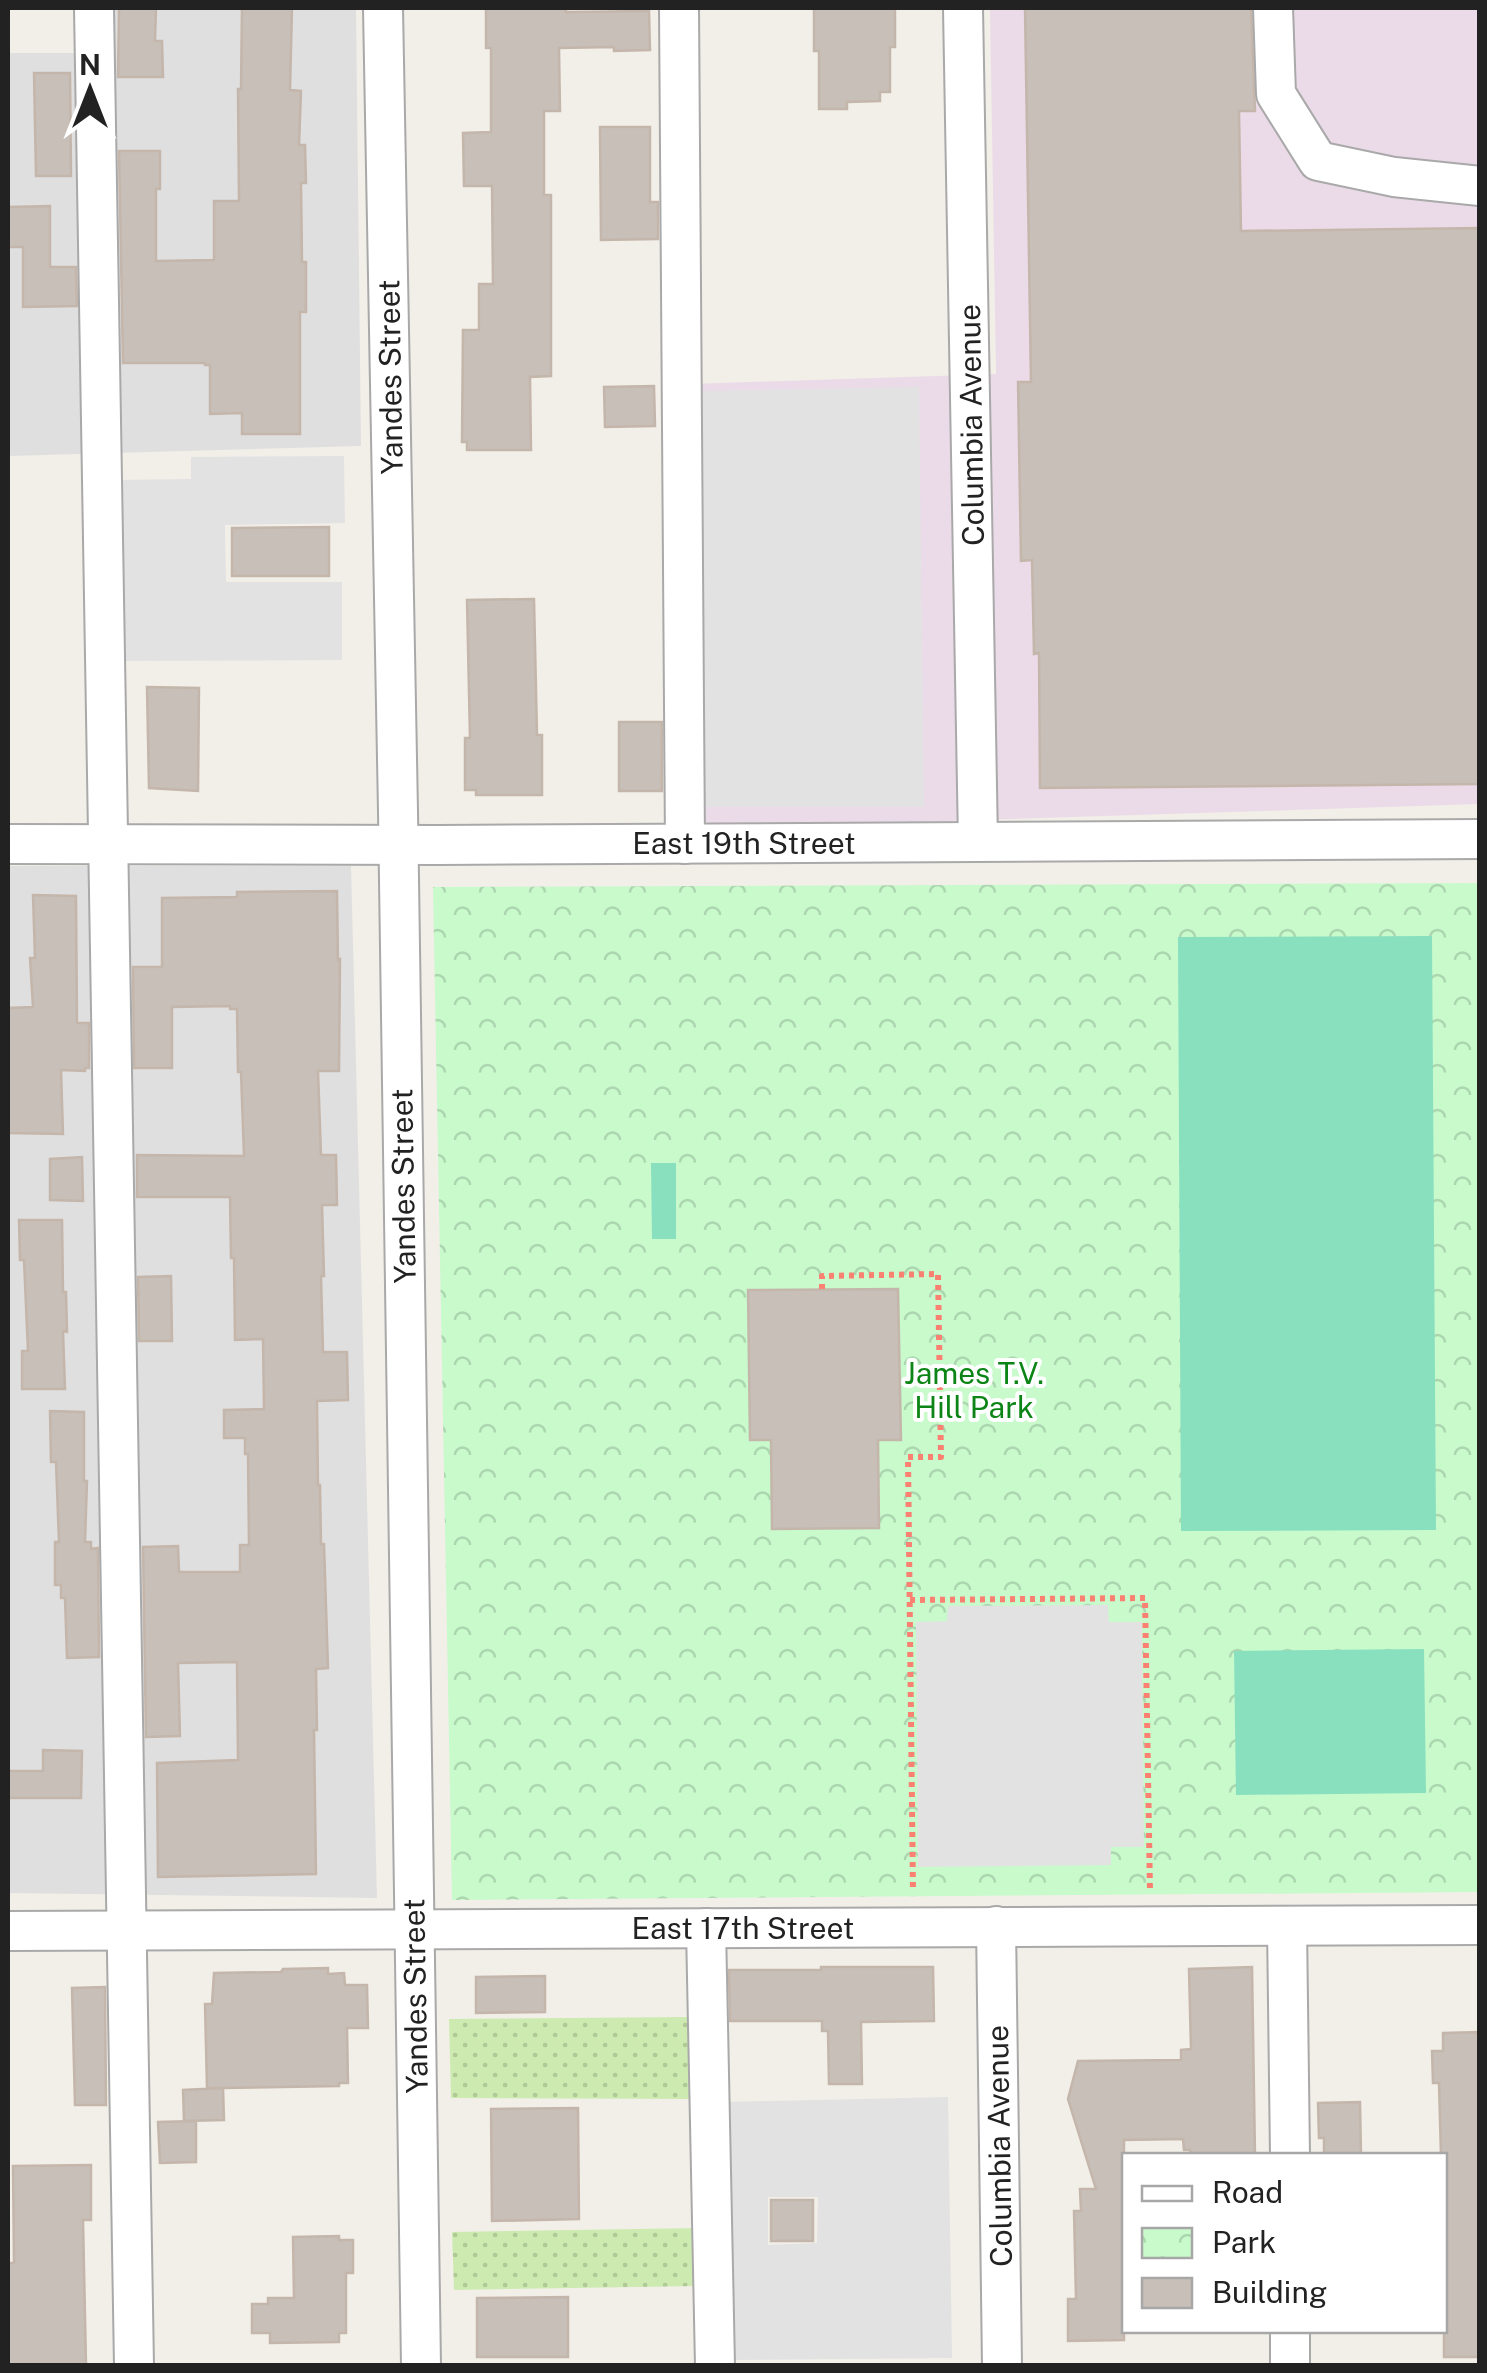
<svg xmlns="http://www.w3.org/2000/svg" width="1487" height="2373" font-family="'Public Sans',sans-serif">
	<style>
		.residential { fill: #e0dfdf }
		.industrial { fill: #ebdbe8 }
		.grass { fill: url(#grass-dots) }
		.park { fill: url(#park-crowns) }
		.pitch { fill: #88e0be }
		.parking { fill: #e2e2e2; fill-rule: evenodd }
		.building { fill: #c7bfb8; stroke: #c4b6ab; stroke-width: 2.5 }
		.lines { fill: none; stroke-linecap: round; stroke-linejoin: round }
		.minor-casing { stroke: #a9a9a9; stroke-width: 42 }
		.path { stroke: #fa8072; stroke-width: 6; stroke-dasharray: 5 5; stroke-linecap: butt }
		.minor { stroke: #fff; stroke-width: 38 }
		.labels { text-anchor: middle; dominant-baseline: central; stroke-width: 8; stroke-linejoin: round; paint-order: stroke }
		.street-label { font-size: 30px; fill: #222; stroke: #fff }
		.park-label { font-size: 30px; fill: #0c8416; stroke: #fff }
	</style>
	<defs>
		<pattern id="grass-dots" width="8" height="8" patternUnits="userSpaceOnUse" patternTransform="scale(2.5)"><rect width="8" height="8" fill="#cdebb0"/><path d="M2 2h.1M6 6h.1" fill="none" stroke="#b0c997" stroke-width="1.8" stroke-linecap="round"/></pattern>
		<pattern id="park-crowns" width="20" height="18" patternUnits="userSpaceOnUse" patternTransform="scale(2.5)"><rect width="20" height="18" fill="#c8facc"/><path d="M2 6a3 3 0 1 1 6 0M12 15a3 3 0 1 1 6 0" fill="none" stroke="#acd6af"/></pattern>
	</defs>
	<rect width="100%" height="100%" fill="#f2efe9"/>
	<g class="residential">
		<path d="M79,8H356L361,446L8,456V53H80Z"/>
		<path d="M8,866H351L377,1898L8,1893Z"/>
	</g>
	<path class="industrial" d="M990,8H1479V804L700,829L690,384L996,374Z"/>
	<g class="grass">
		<path d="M689,2017L692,2099L451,2098L449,2019Z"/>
		<path d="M699,2228L700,2286L454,2290L452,2232Z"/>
	</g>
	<path class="park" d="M1479,883V1892L452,1900L433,887Z"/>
	<g class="pitch">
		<path d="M1432,936L1436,1530L1181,1531L1178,937Z"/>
		<path d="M651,1163H676V1239H652Z"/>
		<path d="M1424,1649L1426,1793L1236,1795L1234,1651Z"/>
	</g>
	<g class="parking">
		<path d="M919,387L924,807H698L697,391Z"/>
		<path d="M344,456L345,523L225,525L226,582H342V660L118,661L113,480L191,479V457Z"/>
		<path d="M1108,1605L1109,1622H1142L1144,1847H1111V1865L918,1867L916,1622L947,1621L948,1606Z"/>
		<path d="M948,2097L952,2358L725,2360L723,2102ZM768,2197H818L817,2243L768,2245Z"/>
	</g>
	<g class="building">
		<path d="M119,8H156L155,41H162L163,77H118Z"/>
		<path d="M242,8H292L290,90L301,91L299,145H305L306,183H301L302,262H306V312H300V434H242V413L210,414V365H205V363H123L119,151H160V189H156V261L214,260V201H239L238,89H241Z"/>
		<path d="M486,8H566V12L649,11L650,50L614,51V47L559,48L560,111H544V195H551V376L530,377L531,450H467V442H462L463,330H479V284H493L492,186H464L463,133L491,132V48H486Z"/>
		<path d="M814,8H895V47H890V92H880V101L847,102V109H819V51H814Z"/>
		<path d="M1025,8H1251L1255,111H1239L1241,231L1480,228V784L1040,788L1039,653L1034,654L1032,560L1021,561L1018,382H1031Z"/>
		<path d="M34,73H70L71,176H36Z"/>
		<path d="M600,127H650V202H658V239L601,240Z"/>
		<path d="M50,206V267H76L77,306L23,307V247H8V207Z"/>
		<path d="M654,386L655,426L605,427L604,387Z"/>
		<path d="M329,527V576H232V528Z"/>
		<path d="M534,599L537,735H542V795H476V790H465V738H470L467,600Z"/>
		<path d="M147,687L199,688L198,791L149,788Z"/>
		<rect x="619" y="722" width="43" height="69"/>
		<path d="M337,891L338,960L340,959L339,1071H318L321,1155H336L337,1205H322L324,1276H321L323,1352H347L348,1400L317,1401L318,1485H320L321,1544H324L328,1668L316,1669L317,1730H314L316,1874L158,1877L157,1763L238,1760L237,1662L178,1663L180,1736L146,1737L143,1547L178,1546L179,1572H240V1545H249L248,1454H245V1438H224V1410L264,1409L263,1339L235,1340L234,1258H231L230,1197H137V1155L244,1156L241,1072H238L237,1009H230V1006L172,1007V1068H134L133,967H162V898L237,897V892Z"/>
		<path d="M33,895L76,896L77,1023H89V1068H85V1071L61,1070L63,1134L8,1133V1008L33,1007L30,958H35Z"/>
		<path d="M82,1157L83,1201L50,1200V1159Z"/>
		<path d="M19,1220H62L63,1292H66L67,1332L63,1331L65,1389H22V1351H28L24,1260H20Z"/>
		<path d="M171,1276L172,1341H139L138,1277Z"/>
		<path d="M898,1289L901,1440H878L879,1528L772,1529L771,1440H750L748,1290Z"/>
		<path d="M50,1411L84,1412V1481H87L85,1542H91V1549L98,1548L99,1657L67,1658L65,1598H61V1585H55V1542H59L56,1462H51Z"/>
		<path d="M43,1750L82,1751L81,1798H8V1771H43Z"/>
		<path d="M821,1967H933L934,2021L861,2022L862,2084H829L828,2031H822V2021H730L729,1970H821Z"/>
		<path d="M1252,1967L1255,2156H1191L1190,2150H1184L1183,2139L1124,2140V2340L1068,2341V2299H1076L1074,2211H1081L1080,2189H1096L1068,2099L1078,2061L1181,2060V2050L1191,2049L1189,1969Z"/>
		<path d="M328,1968V1974L344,1973L345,1985H367L368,2028H347L348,2083H339V2086L223,2088L224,2120L184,2121L183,2090L222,2088H207L205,2004H212L214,1973L281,1972L283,1969Z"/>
		<path d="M545,1976V2012L476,2013V1977Z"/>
		<path d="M105,1987L106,2105H75L72,1988Z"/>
		<path d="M1480,2032V2357H1444V2156H1441L1439,2083H1433L1432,2051H1443V2033Z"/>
		<path d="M1360,2102L1361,2156H1324V2138H1319L1318,2103Z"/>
		<path d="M578,2108L579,2219L492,2221L491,2109Z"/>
		<path d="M196,2121V2162L160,2163L158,2122Z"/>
		<path d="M91,2165V2220H83L86,2365L8,2366V2263H14L13,2166Z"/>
		<rect x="771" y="2200" width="42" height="41"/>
		<path d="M339,2236V2240H353V2273H346V2333H339V2342L270,2343V2333H252V2304H268V2298H294L293,2237Z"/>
		<path d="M568,2297V2357H477V2298Z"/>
	</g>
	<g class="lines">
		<g class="minor-casing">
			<g id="minor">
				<path d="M94,8L134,2366"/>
				<path d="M383,8L398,812L421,2366"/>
				<path d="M679,8L685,844"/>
				<path d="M963,8L978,842"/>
				<path d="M1273,8L1276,94L1318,161L1394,177L1480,186"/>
				<path d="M8,844L439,845L1480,839"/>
				<path d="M996,1926L1002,2366"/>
				<path d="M1287,1926L1290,2156"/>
				<path d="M706,1928L715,2366"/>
				<path d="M8,1931L1480,1925"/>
				<path d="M1290,2330V2366"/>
			</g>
		</g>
		<g class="path">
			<path d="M822,1289V1276L938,1274L941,1457H908L913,1892"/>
			<path d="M910,1600L1145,1598L1150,1891"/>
		</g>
		<use href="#minor" class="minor"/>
	</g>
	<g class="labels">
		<g class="street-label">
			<text transform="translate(390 377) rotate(-91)">Yandes Street</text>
			<text transform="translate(971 425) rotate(-91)">Columbia Avenue</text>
			<text x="744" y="843">East 19th Street</text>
			<text transform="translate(403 1186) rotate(-91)">Yandes Street</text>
			<text x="743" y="1928">East 17th Street</text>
			<text transform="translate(415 1996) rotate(-91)">Yandes Street</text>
			<text transform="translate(999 2146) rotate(-91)">Columbia Avenue</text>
		</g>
		<g class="park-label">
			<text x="974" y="1373">James T.V.<tspan x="974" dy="34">Hill Park</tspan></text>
		</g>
	</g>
	<rect width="1487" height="2373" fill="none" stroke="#222222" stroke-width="20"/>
	<rect x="1122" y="2153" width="325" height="180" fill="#ffffff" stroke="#a7a7a7" stroke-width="2.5"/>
	<rect x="1142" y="2186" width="50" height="15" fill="#ffffff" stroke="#a7a7a7" stroke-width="2.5"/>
	<text x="1212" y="2203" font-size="30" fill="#222222">Road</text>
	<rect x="1142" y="2228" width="50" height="30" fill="url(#park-crowns)" stroke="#a7a7a7" stroke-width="2.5"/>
	<text x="1212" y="2253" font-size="30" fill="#222222">Park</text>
	<rect x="1142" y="2278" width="50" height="30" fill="#c7bfb8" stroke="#a7a7a7" stroke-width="2.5"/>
	<text x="1212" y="2303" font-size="30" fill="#222222">Building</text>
	<g transform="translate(90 90)" stroke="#ffffff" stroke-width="8" paint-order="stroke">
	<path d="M0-8L18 38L0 25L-18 38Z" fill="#222222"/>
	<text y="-15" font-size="28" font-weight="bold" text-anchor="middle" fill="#222222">N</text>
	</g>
</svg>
